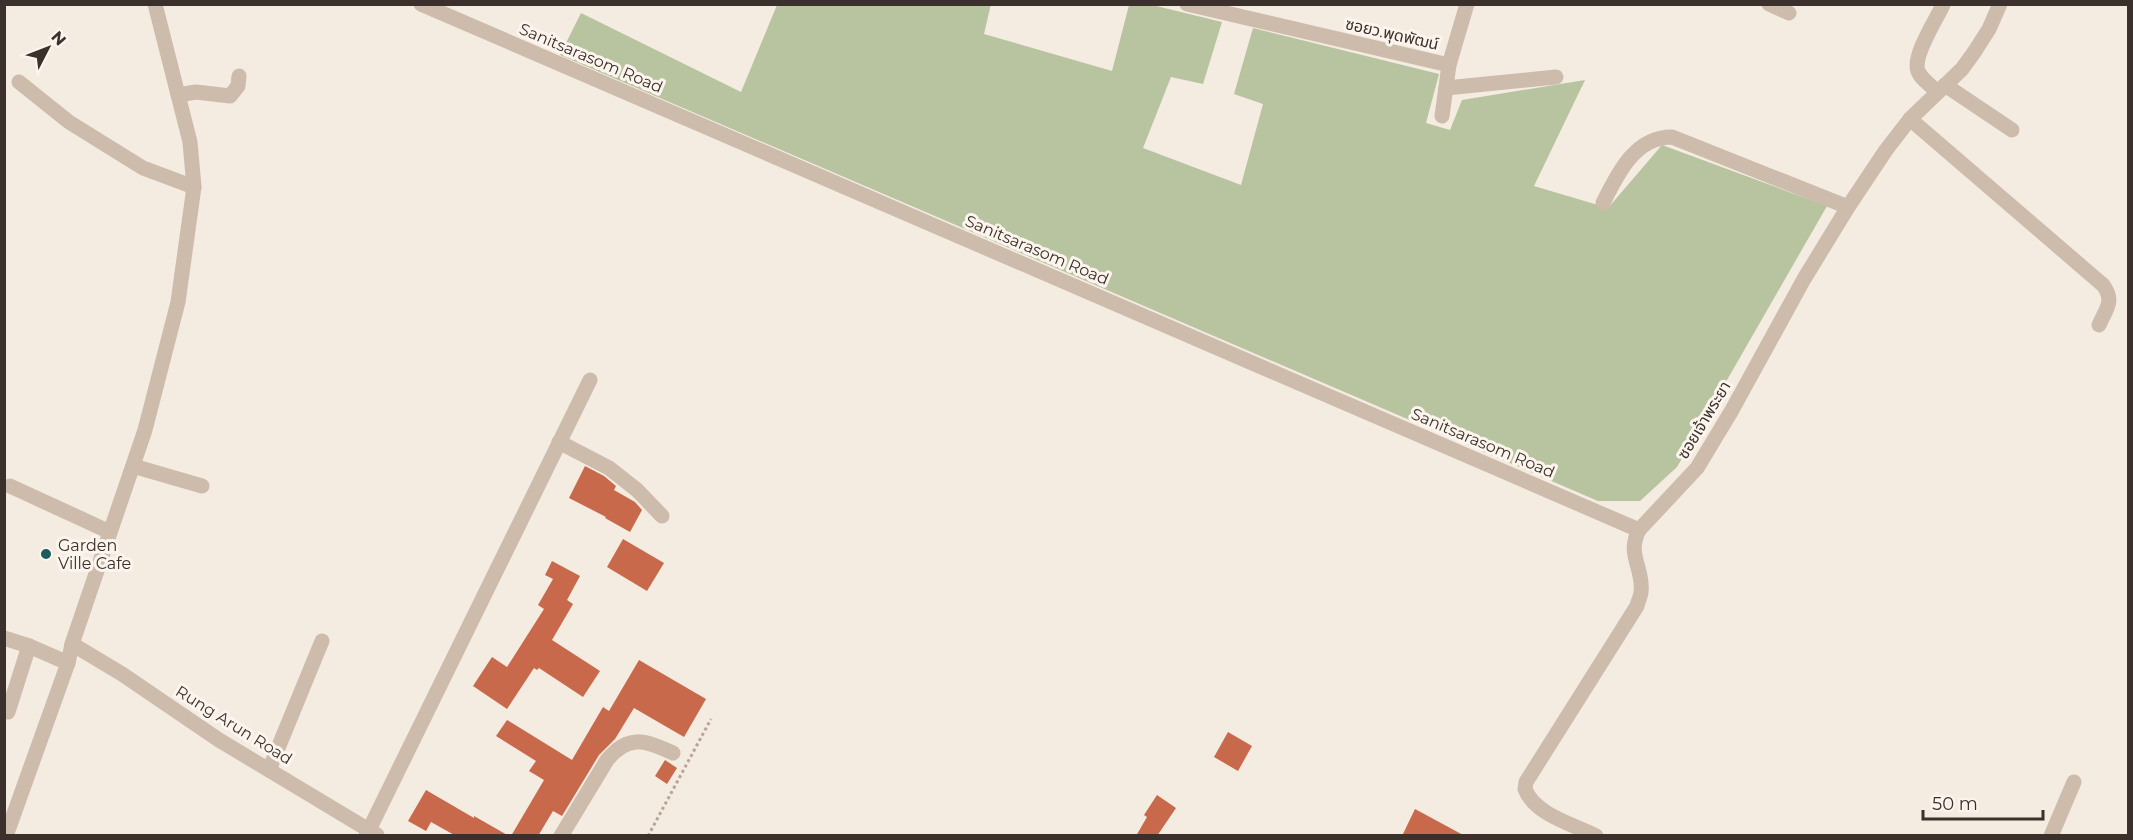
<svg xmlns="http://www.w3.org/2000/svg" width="2133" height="840" font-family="Montserrat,'Noto Sans Thai',sans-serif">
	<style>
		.green { fill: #b8c4a0 }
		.building { fill: #c8694b }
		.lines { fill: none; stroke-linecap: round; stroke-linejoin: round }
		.path { stroke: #b9a596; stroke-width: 3; stroke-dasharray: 3 3; stroke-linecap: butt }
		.minor { stroke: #cdbbac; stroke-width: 15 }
		.poi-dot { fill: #1f5a5e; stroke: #fbf5ee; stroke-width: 2 }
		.labels { text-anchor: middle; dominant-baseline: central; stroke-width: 6; stroke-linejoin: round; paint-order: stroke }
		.street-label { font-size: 16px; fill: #3b302b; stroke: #fbf5ee }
		.poi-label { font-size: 16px; fill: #3b302b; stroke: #fbf5ee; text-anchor: start }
	</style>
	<rect width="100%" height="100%" fill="#f4ebe1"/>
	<path class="green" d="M991,4L984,34L1112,71L1129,5H1152L1222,22L1203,84L1171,77L1143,148L1241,185L1263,104L1234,94L1253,28L1439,74L1426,123L1450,130L1462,100L1585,80L1534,186L1608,208L1662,145L1827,206L1677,467L1640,501H1598L560,55L581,13L741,92L777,5Z"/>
	<g class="building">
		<path d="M585,466L604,476L616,486L614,490L635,502L642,510L630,532L605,518L606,517L569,498Z"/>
		<path d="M623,539L664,563L647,591L607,567Z"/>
		<path d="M552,561L580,576L567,600L573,604L552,640L600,671L583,697L539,668L537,670L534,668L507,709L473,686L492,657L507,667L544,609L538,605L553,579L545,575Z"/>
		<path d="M639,660L706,699L684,737L634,708L615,739L599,755L562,816L553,811L538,836H511L544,780L529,771L536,761L496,736L507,720L572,760L603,707L609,711Z"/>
		<path d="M1228,732L1252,746L1238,771L1214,757Z"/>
		<path d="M665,760L677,768L667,784L655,776Z"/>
		<path d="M426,790L474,818V816L509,836H456L431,822L426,831L408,821Z"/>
		<path d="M1157,795L1176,808L1157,836H1136L1147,817L1144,815Z"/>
		<path d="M1415,809L1465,836H1402Z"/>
	</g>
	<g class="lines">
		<path class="path" d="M648,836L711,719"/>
		<g class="minor">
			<path d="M421,4L1639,530"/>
			<path d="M1187,4L1449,65"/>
			<path d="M1769,4L1789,13"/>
			<path d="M19,82L69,122L143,168L194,187"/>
			<path d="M1945,85L2012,130"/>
			<path d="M1446,88L1556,77"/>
			<path d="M1938,92C1931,86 1921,79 1918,71C1912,56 1936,20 1943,5"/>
			<path d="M178,95L196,92L230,96L238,86L239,76"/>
			<path d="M1442,116L1449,65L1467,4"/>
			<path d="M1910,119L2103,285C2115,301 2106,309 2099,325"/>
			<path d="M1603,203C1618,173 1635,137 1672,137L1848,207"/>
			<path d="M559,442L609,468L637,490L662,516"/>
			<path d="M133,466L202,486"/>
			<path d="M10,486L110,532"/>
			<path d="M4,638L29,646"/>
			<path d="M72,644L122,674L219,740L377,835"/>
			<path d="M8,712L29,646L68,663"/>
			<path d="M269,770L322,641"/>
			<path d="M6,836L68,663L72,644L145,430L178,302L194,187L190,142L155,4"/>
			<path d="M366,836L590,380"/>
			<path d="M561,836L607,760C629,733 645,741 673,753"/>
			<path d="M1596,836C1573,824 1535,815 1525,789L1526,782L1637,606C1638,601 1641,596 1641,592C1644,568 1626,555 1639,530L1697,468L1732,410L1804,279L1848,207L1886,150L1910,119L1962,69L1975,51L1989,29L2000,4"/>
			<path d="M2051,836L2074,782"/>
		</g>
	</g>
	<circle class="poi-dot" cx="46" cy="554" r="6"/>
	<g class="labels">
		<g class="street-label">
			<text transform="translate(1392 34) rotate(13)">ซอยว.พุดพัฒน์</text>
			<text transform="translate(591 58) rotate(23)">Sanitsarasom Road</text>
			<text transform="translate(1037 250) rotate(23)">Sanitsarasom Road</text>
			<text transform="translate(1704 420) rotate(-59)">ซอยเจ้าพระยา</text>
			<text transform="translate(1483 443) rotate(23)">Sanitsarasom Road</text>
			<text transform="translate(234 725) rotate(32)">Rung Arun Road</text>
		</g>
		<g class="poi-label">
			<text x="58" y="545">Garden<tspan x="58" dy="18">Ville Cafe</tspan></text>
		</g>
	</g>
	<rect width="2133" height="840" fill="none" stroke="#3b302b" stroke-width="12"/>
	<g transform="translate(48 48) rotate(48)" stroke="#fbf5ee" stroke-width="4.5" paint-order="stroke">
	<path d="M0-4.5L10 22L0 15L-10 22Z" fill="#3b302b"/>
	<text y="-9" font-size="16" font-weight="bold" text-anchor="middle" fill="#3b302b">N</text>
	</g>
	<path d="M1923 810v9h120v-9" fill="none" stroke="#3b302b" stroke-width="3"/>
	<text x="1932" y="810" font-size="18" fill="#3b302b" stroke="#fbf5ee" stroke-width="4.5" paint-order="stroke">50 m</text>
</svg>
